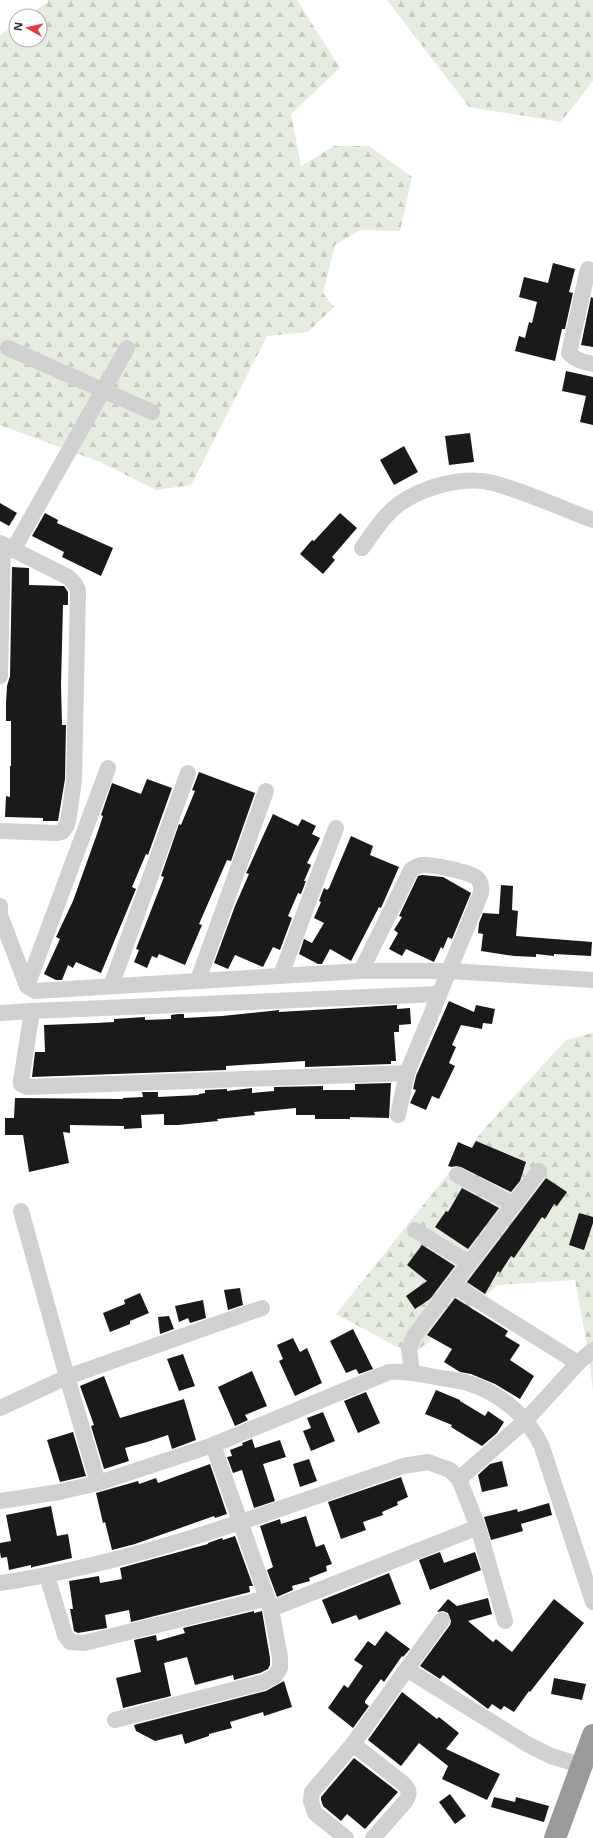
<svg xmlns="http://www.w3.org/2000/svg" width="593" height="1838" font-family="'Open Sans',sans-serif">
	<style>
		.forest { fill: url(#forest-firs) }
		.building { fill: #1a1a1a }
		.lines { fill: none; stroke-linecap: round; stroke-linejoin: round }
		.street { stroke: #d0d0d0; stroke-width: 16 }
		.highway { stroke: #9a9a9a; stroke-width: 22 }
	</style>
	<defs>
		<pattern id="forest-firs" width="22" height="20" patternUnits="userSpaceOnUse"><rect width="22" height="20" fill="#e6ecdf"/><path d="M5 1l3.5 6h-7zM16 11l3.5 6h-7z" fill="#c6cbc0"/></pattern>
	</defs>
	<rect width="100%" height="100%" fill="#fff"/>
	<g class="forest">
		<path d="M48,0H297L340,68L291,114L301,166L334,146H369L412,177L400,231L360,230L335,245L323,293L334,307L308,332L267,336L191,485L156,490L100,462L0,425V35L16,24V40H40V16H27L48,2Z"/>
		<path d="M387,0H593V81L561,122L469,107Z"/>
		<path d="M593,1033V1392L589,1356L575,1280L498,1285L412,1355L336,1314L484,1129L566,1040Z"/>
	</g>
	<g class="building">
		<path d="M553,263L575,269L569,292L573,293L565,329H562L555,361L515,351L519,336L525,338L529,322L532,323L537,302L519,297L524,277L548,283Z"/>
		<path d="M591,297L593,298V347L581,345Z"/>
		<path d="M566,371L593,377V425L580,422L586,396L562,391Z"/>
		<path d="M470,433L474,462L449,465L445,436Z"/>
		<path d="M404,446L418,472L394,485L380,460Z"/>
		<path d="M0,503L17,513L9,526L0,521Z"/>
		<path d="M45,513L58,520L57,523L113,548L101,576L62,557L64,552L32,536Z"/>
		<path d="M340,513L357,528L332,557L335,560L323,574L300,554L312,540L314,541Z"/>
		<path d="M12,567L29,568V585L64,586L68,592V605H63L61,685L62,725H66L65,779L58,821H43V818L5,817L6,796L10,797V766H11V721H6V703L7,686L10,676Z"/>
		<path d="M199,772L255,793L231,861L227,860L199,924L202,925L185,965L159,954L157,958L152,956L147,968L134,962L139,950L136,949L164,877L161,876L179,824L181,825L195,791L192,790Z"/>
		<path d="M147,779L172,788L148,855L146,854L132,887L136,889L101,973L76,962L73,968L68,965L62,980H56L44,974L60,939L56,937L73,901L98,831L103,816L101,815L112,783L141,794Z"/>
		<path d="M273,814L298,826L302,819L316,826L312,834L320,838L307,863L311,865L304,881H306L301,894L298,893L288,916L292,918L280,950L273,947L263,967L235,955L228,969L214,963L235,906L249,874L246,873L249,867Z"/>
		<path d="M351,836L373,846L370,855L399,867L381,908L379,907L351,961L330,949L322,964H318L299,954L304,939L312,943L324,923L314,918L321,902L319,901L324,888L327,890L329,888Z"/>
		<path d="M422,875L443,877L471,893L452,939L448,937L443,949L441,947L434,962L406,949L402,956L389,949L398,933L394,930L402,917L399,916L418,876Z"/>
		<path d="M501,885L513,886L512,910L518,911L516,936L592,942L591,956L554,954V956L536,954V957L514,956L481,951L483,934L478,933L479,923L483,913L499,914Z"/>
		<path d="M449,1001L474,1012L476,1005L495,1009L492,1024L483,1023L482,1029L461,1025L452,1045L456,1047L449,1063L455,1066L439,1099L432,1096L426,1110L410,1103L416,1090L413,1089L416,1076Z"/>
		<path d="M397,1005V1009L410,1008L411,1024L399,1025V1032H394L396,1061H391V1064L305,1067V1061L226,1066V1070L32,1077L35,1052H45L44,1025L96,1023L114,1022V1019L145,1017V1020L171,1019V1015L178,1014H184V1018L222,1016L270,1011L279,1010V1012Z"/>
		<path d="M391,1083L389,1118L350,1117V1119H315V1115H296V1108L254,1112L255,1115L217,1119L218,1121L178,1125H164V1114L141,1115L142,1128L124,1129V1126L70,1125V1133L63,1132L69,1163L29,1172L23,1135H5V1118H14L15,1098L123,1099V1098L143,1097L142,1092H158V1097L199,1095V1094L205,1093V1090L227,1089V1091L252,1088V1093L274,1091V1087L323,1086V1090H355V1084Z"/>
		<path d="M476,1141L526,1162L520,1181L511,1192L461,1167L456,1166L452,1167L448,1166L458,1142L472,1148Z"/>
		<path d="M546,1178L567,1192L557,1206L554,1204L545,1219L542,1217L514,1258L511,1256L500,1273L498,1271L485,1294L467,1282Z"/>
		<path d="M462,1188L499,1208L468,1249L435,1227L446,1211L448,1212Z"/>
		<path d="M579,1213L593,1217V1223L584,1250L569,1245Z"/>
		<path d="M422,1245L455,1266L430,1299L415,1309L406,1296L427,1281L407,1265Z"/>
		<path d="M240,1288L243,1305L228,1310L224,1290Z"/>
		<path d="M140,1293L149,1313L130,1321V1324L110,1332L103,1313L125,1304L124,1300Z"/>
		<path d="M455,1298L508,1331L505,1336L520,1345L510,1360L534,1376L520,1399L495,1384L471,1374L460,1372L444,1362L452,1349L427,1335Z"/>
		<path d="M203,1300L206,1318L190,1323L188,1318L179,1322L175,1306Z"/>
		<path d="M169,1316L174,1329L160,1334L158,1317Z"/>
		<path d="M353,1329L373,1369L359,1374L356,1369L346,1373L330,1341Z"/>
		<path d="M293,1338L300,1352L307,1348L322,1383L295,1396L279,1361L283,1359L277,1345Z"/>
		<path d="M183,1354L195,1386L179,1391L167,1359Z"/>
		<path d="M252,1371L267,1406L245,1415L248,1420L235,1426L218,1387Z"/>
		<path d="M104,1376L120,1418L184,1399L196,1440L172,1449L168,1435L147,1442L125,1448L129,1461L104,1469L91,1426L94,1425L80,1386Z"/>
		<path d="M436,1390L460,1400V1401L485,1416L488,1411L504,1422L497,1433L482,1446L451,1427L452,1425L425,1414Z"/>
		<path d="M366,1392L380,1423L358,1433L344,1401Z"/>
		<path d="M323,1412L335,1441L311,1451L303,1431L311,1428L307,1418Z"/>
		<path d="M73,1432L86,1476L60,1482L47,1440Z"/>
		<path d="M252,1439L255,1448L280,1440L286,1457L263,1464L275,1501L254,1508L242,1470L233,1473L227,1457L232,1456L230,1450L243,1445L242,1443Z"/>
		<path d="M309,1459L317,1481L300,1487L293,1464Z"/>
		<path d="M502,1461L508,1486L482,1492L478,1475L490,1464Z"/>
		<path d="M210,1464L227,1514L215,1518L214,1516L135,1544L112,1550L105,1522L103,1523L96,1493L138,1481L139,1484L156,1478L158,1483Z"/>
		<path d="M401,1477L408,1497L397,1502L398,1505L382,1512L383,1515L363,1522L366,1530L341,1539L328,1502Z"/>
		<path d="M549,1503L552,1515L521,1524L523,1531L491,1540L484,1517L517,1509L518,1512Z"/>
		<path d="M51,1506L57,1536L68,1534L72,1558L33,1567L31,1568V1565L9,1570L7,1557L1,1558L0,1552V1543L11,1541L6,1515Z"/>
		<path d="M306,1516L316,1547L324,1544L332,1564L326,1566L327,1571L309,1578L310,1581L292,1586L293,1590L277,1597L267,1570L273,1567L260,1526L280,1519L281,1524Z"/>
		<path d="M235,1536L253,1586H249L250,1592L131,1622L129,1610L105,1615L107,1628L78,1633L74,1631L70,1609H73L69,1581L99,1576L100,1583L122,1579L120,1568L208,1544V1543L222,1538L223,1540Z"/>
		<path d="M440,1552L444,1563L475,1552L481,1570L430,1590L419,1560Z"/>
		<path d="M389,1573L401,1604L359,1620L356,1615L332,1624L322,1600Z"/>
		<path d="M488,1598L492,1614L468,1621L493,1642L496,1639L512,1652L554,1599L584,1623L530,1692L529,1691L514,1712L504,1706L501,1710L492,1704L488,1709L443,1675L440,1679L420,1666L450,1625L451,1621L448,1613L443,1611L437,1612L448,1599L457,1606Z"/>
		<path d="M254,1611V1613L262,1611L270,1658V1665L268,1669L260,1673L234,1680L233,1675L195,1685L187,1657L164,1663L171,1696L123,1708L116,1678L141,1672L134,1640L156,1635L157,1641L185,1633L183,1628Z"/>
		<path d="M386,1631L410,1649L403,1657L402,1656L384,1682L381,1679L365,1701V1703L369,1706L353,1728L328,1708L344,1685L348,1688L363,1666L354,1660L368,1641L375,1646Z"/>
		<path d="M554,1678L586,1684L582,1700L551,1694Z"/>
		<path d="M284,1681L292,1707L264,1716L263,1712L230,1722L232,1728L209,1734V1736L185,1744L182,1734L155,1741L136,1731L134,1725L266,1691Z"/>
		<path d="M402,1692L437,1719L439,1717L459,1733L446,1749L500,1774L487,1800L442,1779L448,1766L419,1743L401,1766L368,1740Z"/>
		<path d="M354,1758L398,1792L365,1829L347,1814L341,1821L323,1806L321,1800V1797Z"/>
		<path d="M450,1794L466,1816L455,1824L439,1802Z"/>
		<path d="M494,1797L515,1802L516,1797L549,1806L544,1822L491,1807Z"/>
	</g>
	<g class="lines">
		<g class="street">
			<path d="M588,269L569,353C575,360 584,362 593,364"/>
			<path d="M8,348L152,412"/>
			<path d="M0,543L68,577L75,584L78,590L74,780L69,816L67,825L62,832L57,833L0,831"/>
			<path d="M362,548C373,533 384,515 399,504C423,487 464,475 493,483C527,492 560,508 593,520"/>
			<path d="M13,550L127,348"/>
			<path d="M0,676L3,545"/>
			<path d="M0,906V915L27,986L35,991L361,971H450L593,980"/>
			<path d="M361,971L411,870C414,868 418,865 422,865C432,864 470,872 477,878C481,882 482,887 481,893L407,1073L398,1115"/>
			<path d="M281,975L336,828"/>
			<path d="M198,980L266,791"/>
			<path d="M27,986L108,768"/>
			<path d="M111,986L188,773"/>
			<path d="M0,1013L32,1011"/>
			<path d="M407,1073L27,1087L21,1084V1081L32,1011L439,994"/>
			<path d="M457,1175L513,1204"/>
			<path d="M21,1211L67,1377L98,1483"/>
			<path d="M415,1230L469,1263"/>
			<path d="M453,1285L578,1363"/>
			<path d="M412,1373L409,1349L414,1336L539,1171"/>
			<path d="M0,1408L67,1377L262,1308"/>
			<path d="M459,1479L526,1420L578,1363L593,1350"/>
			<path d="M0,1501L59,1492L98,1483L213,1445L389,1372C405,1371 420,1374 435,1377C446,1379 457,1380 468,1383C500,1393 528,1416 542,1447L593,1602"/>
			<path d="M47,1576L65,1635L70,1642L84,1643L267,1598"/>
			<path d="M0,1583C139,1562 271,1512 403,1466L428,1462L450,1470L459,1479L478,1527L505,1621"/>
			<path d="M271,1609L478,1527"/>
			<path d="M408,1670L527,1744L551,1756L583,1766"/>
			<path d="M115,1720L264,1682L275,1676L280,1668V1657L271,1609L213,1445"/>
			<path d="M353,1744L404,1784C410,1791 410,1794 405,1802L373,1838"/>
			<path d="M346,1838L315,1813L311,1801L312,1792L353,1744L442,1620"/>
		</g>
		<path class="highway" d="M555,1838L593,1735"/>
	</g>
	<g transform="translate(28 28) rotate(278)"><circle r="19" fill="#ffffff" stroke="#adadad"/>
	<path d="M0-3L7 15L0 10L-7 15Z" fill="#e63946"/>
	<text y="-6" font-size="11" font-weight="bold" text-anchor="middle" fill="#333333">N</text>
	</g>
</svg>
